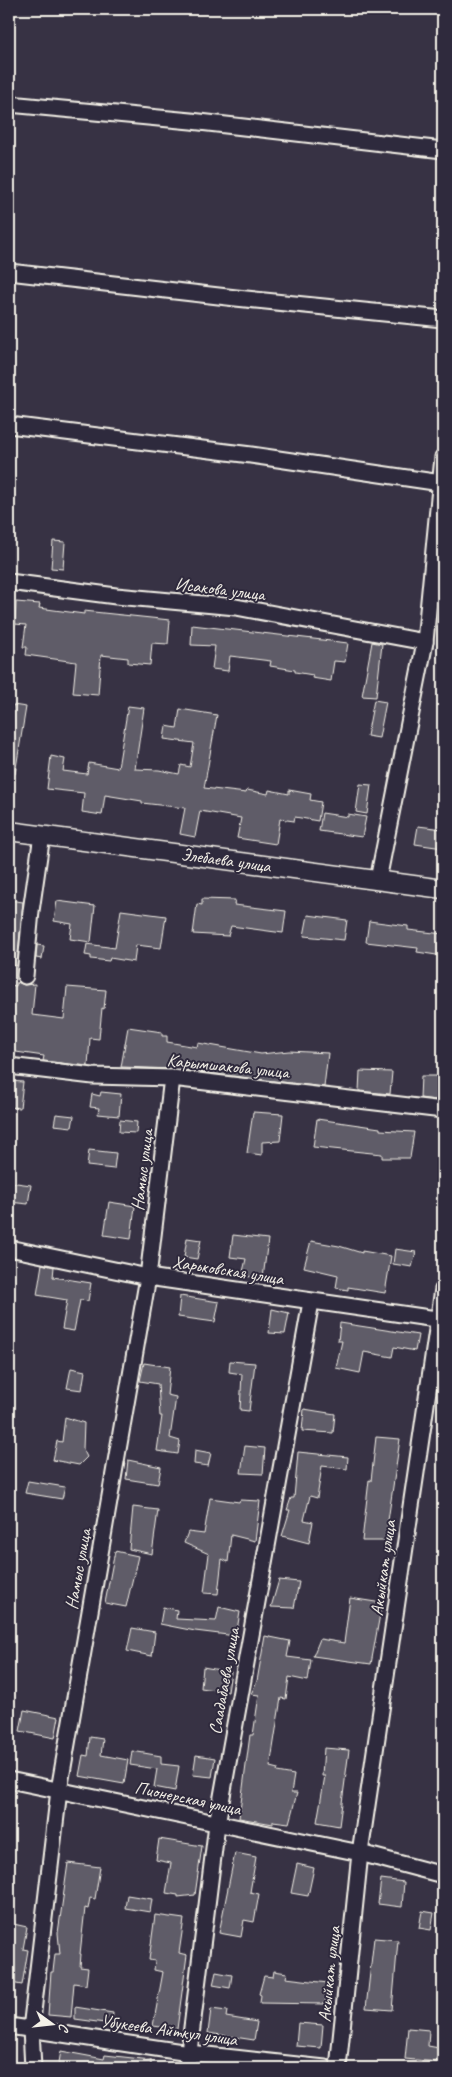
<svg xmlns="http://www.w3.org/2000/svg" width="452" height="2077" font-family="Caveat,sans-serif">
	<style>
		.building { fill: #5f5c67; stroke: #f4f1e8 }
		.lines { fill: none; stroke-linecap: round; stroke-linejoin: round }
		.minor-casing { stroke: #f4f1e8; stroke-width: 19 }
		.tertiary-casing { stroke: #f4f1e8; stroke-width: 21 }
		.minor { stroke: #2f2a3d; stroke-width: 15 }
		.tertiary { stroke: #2f2a3d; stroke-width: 18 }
		.labels { text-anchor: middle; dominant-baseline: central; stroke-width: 4; stroke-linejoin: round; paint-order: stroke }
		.street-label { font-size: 18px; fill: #f4f1e8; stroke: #2f2a3d }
	</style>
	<rect width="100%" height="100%" fill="#373244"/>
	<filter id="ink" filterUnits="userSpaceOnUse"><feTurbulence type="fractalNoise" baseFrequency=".02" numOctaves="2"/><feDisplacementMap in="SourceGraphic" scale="10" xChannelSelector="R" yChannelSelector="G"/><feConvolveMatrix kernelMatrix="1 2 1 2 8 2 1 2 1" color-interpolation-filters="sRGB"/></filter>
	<g filter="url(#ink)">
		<g class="building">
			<path d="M53,541L65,542L63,569L51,568Z"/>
			<path d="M16,602L40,604L39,608L84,614V611L170,620L168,644L152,643L150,665L128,663V658L101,655L98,695L73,693L76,662L26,655L27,647H23L26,625L15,624Z"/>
			<path d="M192,625L348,643L345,662L334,661L331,681L312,678L313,675L295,672V670L270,666L271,661L230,656L228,671L212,669L215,646L191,645Z"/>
			<path d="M372,642L382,644L376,697L362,696Z"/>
			<path d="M374,700L386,702L379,738L367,736Z"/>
			<path d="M13,705L26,707L15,774H9V729Z"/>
			<path d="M128,706L144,708L135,769L159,770L179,774L181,765L190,767L194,743L164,739L166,726L177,728L180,709L217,715L204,788L246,793L247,790L268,794L269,790L289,794V790L311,794L310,800L321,802L318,821L295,817L294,821L280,819L276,844L237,838L241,818L200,811L195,837L180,834L185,808L142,803V801L105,795L102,815L82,812L84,793L47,789L51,756L65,759L63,771L87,774L89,763L118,768Z"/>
			<path d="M360,784L371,785L367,814L356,812Z"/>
			<path d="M322,813L348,817V814L366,817L362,837L319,831Z"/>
			<path d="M418,826L443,829V848L415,844Z"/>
			<path d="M202,899L235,900L234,905L286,911L283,933L231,926L228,936L193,934L197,904L202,905Z"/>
			<path d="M9,900L23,902L17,966L9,965Z"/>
			<path d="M57,901L95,906L91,942L70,939L72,924L54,921Z"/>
			<path d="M121,910L166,916L161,948L136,945L134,962L110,958L109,961L91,959V956L85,955L87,944L115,948Z"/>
			<path d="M308,915L347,920L344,940L304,936Z"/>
			<path d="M369,921L408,926V930L443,934V956L417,952L418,948L366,942Z"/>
			<path d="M37,945L44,946L42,959L36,958Z"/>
			<path d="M17,982L24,985L35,984L32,1015L64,1019L67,987L106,990L104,1009L102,1008L99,1039L90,1038L88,1066L43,1061L44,1056L9,1051V985L16,986Z"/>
			<path d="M128,1027L162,1032V1036H167V1042L197,1047L198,1043L261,1054L289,1051L328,1053L324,1087L173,1069L121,1067Z"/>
			<path d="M360,1071L392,1072L390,1094L359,1091Z"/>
			<path d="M421,1076H443V1101L420,1098Z"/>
			<path d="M9,1081L23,1082L20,1108L9,1107Z"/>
			<path d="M101,1092L121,1094L119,1116L98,1114L99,1108L90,1107L92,1094L100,1096Z"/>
			<path d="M253,1112L283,1114L280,1141L262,1142V1155L247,1153Z"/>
			<path d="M56,1114L74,1116L72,1127L54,1125Z"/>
			<path d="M317,1119L380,1128V1130L414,1132L410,1158H382V1154L313,1147Z"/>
			<path d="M120,1120L137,1122L136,1133L119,1132Z"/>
			<path d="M89,1150L116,1153L114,1169L87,1166Z"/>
			<path d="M9,1182L31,1185L28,1204L9,1202Z"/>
			<path d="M109,1202L135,1206L131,1239L104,1235Z"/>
			<path d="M233,1235L268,1239L263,1278L242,1276L246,1259L230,1257Z"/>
			<path d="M187,1238L201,1240L197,1259L184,1257Z"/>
			<path d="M311,1241L339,1246L362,1253V1251L391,1256L385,1293L348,1287V1290L336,1288L338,1275L304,1267Z"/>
			<path d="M395,1249L416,1252L412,1267L393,1264Z"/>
			<path d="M42,1264L54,1267L53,1277L91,1283L88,1301L80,1300L74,1331L62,1329L67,1300L37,1295Z"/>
			<path d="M180,1296L219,1302L215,1322L178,1317Z"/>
			<path d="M272,1309L289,1313L285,1334L269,1333Z"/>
			<path d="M340,1323L418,1335L415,1351L394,1347L392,1357L364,1352L360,1373L336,1368L342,1341H338Z"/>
			<path d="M230,1361L255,1363L249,1411L240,1410L242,1374L229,1372Z"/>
			<path d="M144,1363L170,1367L167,1395L176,1397L170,1438L180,1441L178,1454L157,1451L162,1416H160L158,1384L140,1381Z"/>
			<path d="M71,1368L85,1371L82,1390L67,1388Z"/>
			<path d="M304,1409L335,1414L333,1433L302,1431Z"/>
			<path d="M65,1417L84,1423L83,1449L87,1457L79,1465L53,1460L57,1441L62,1442Z"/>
			<path d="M376,1437L400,1439L385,1541H362L369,1480L371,1481Z"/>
			<path d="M245,1446L265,1448L263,1474L241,1473Z"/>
			<path d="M195,1450L211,1453L208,1466L194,1464Z"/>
			<path d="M298,1452L348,1457L347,1469L322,1466L317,1498L310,1496L304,1520L313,1522L309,1543L282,1536L290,1510H287L291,1498H294Z"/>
			<path d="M128,1460L161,1467L158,1484L126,1479Z"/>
			<path d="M28,1481L65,1487L62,1499L25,1493Z"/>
			<path d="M210,1498L239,1502L240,1500L260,1501L255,1541L231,1535L228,1562L222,1559L218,1594L204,1593L209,1554L184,1543L188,1532L204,1534Z"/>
			<path d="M133,1507L158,1510L152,1554L129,1549Z"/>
			<path d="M115,1551L138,1556L126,1607L105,1603Z"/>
			<path d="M279,1580L299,1582L294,1608L271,1607Z"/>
			<path d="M350,1598L382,1603L371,1664L313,1656L320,1639L344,1643Z"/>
			<path d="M163,1607L177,1610L176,1619L216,1621L219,1607L240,1612L236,1636L195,1631L160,1624Z"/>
			<path d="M132,1628L155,1632L152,1656L127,1651Z"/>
			<path d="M265,1636L290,1641L287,1657L311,1660L308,1681L289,1677L286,1699L281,1698L270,1767L278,1769L277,1772L294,1775L291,1793H297L289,1823L273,1821V1824L239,1818L250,1735H253L259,1695L251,1694L257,1681Z"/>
			<path d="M203,1667L231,1672L228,1692L201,1688Z"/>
			<path d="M24,1710L59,1717L55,1738L20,1731Z"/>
			<path d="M90,1737L103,1739L101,1755L128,1760L124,1784L79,1776L83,1755L88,1756Z"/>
			<path d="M324,1748L349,1750L339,1826L317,1822L325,1776H322Z"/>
			<path d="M132,1751L161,1756V1764L179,1766L175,1791L154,1787L157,1769L130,1765Z"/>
			<path d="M196,1755L215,1758L212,1777L193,1775Z"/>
			<path d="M159,1839L202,1846L195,1895L178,1897V1895L166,1893L171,1863L156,1860Z"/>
			<path d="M235,1853L256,1857L250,1892L259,1894L254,1922L244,1920L241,1937L219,1933Z"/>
			<path d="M68,1863L100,1867L95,1899L90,1898L88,1909L85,1908L80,1954H81L80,1967L88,1968L86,1985L74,1983L71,2017L48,2015L51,1972H53L55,1954H60L58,1933Z"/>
			<path d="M297,1864L314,1868L308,1896L291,1893Z"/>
			<path d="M381,1879L404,1882L402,1907L378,1904Z"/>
			<path d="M127,1895L152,1899L150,1912L125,1908Z"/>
			<path d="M422,1911L434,1913L431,1930L419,1928Z"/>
			<path d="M155,1915L184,1919L179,1953L187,1955L177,2029L153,2026L163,1972L154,1970L155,1961L149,1960Z"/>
			<path d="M9,1923L27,1927L23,1949L28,1950L22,1985L11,1983L14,1960L9,1959Z"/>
			<path d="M374,1938L398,1940L392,2010L366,2008Z"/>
			<path d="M274,1971L287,1973L286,1978L328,1983L325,2004L260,2003L261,1995L259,1994L264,1976L273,1977Z"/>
			<path d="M216,1972L232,1975L230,1988L213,1985Z"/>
			<path d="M75,2007L113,2013L112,2024L75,2019Z"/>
			<path d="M211,2009L227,2011L226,2017L257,2022L254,2040L208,2033Z"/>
			<path d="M298,2023L323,2025L321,2048L296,2046Z"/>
			<path d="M408,2028L429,2030L428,2046L439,2048L437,2062L405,2059Z"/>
			<path d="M61,2051L104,2059L105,2055L151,2060V2068H58Z"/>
		</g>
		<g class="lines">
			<g class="minor-casing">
				<g id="minor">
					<path d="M9,104L191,121L443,150"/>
					<path d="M9,272L236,298L443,319"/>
					<path d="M9,425L251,455L441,483"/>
					<path d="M9,582L116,596L236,607L425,642"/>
					<path d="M378,880L425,642L443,457"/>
					<path d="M25,976L31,911L42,835"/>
					<path d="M9,1066L93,1076L172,1078L443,1110"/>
					<path d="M9,1248L148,1277L443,1320"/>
					<path d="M9,1780L360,1853L443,1875"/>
					<path d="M9,2026L189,2053L325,2068"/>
					<path d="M33,2068L31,2029L59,1790L148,1277L172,1078"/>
					<path d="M187,2068L217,1824L311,1302"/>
					<path d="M338,2068L360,1853L443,1289"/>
				</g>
			</g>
			<g class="tertiary-casing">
				<path id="tertiary" d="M9,831L443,889"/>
			</g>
			<use href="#minor" class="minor"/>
			<use href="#tertiary" class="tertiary"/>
		</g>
	</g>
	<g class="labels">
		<g class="street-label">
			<text transform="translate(220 589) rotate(7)">Исакова улица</text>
			<text transform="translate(226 860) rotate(8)">Элебаева улица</text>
			<text transform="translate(228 1066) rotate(6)">Карымшакова улица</text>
			<text transform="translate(142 1170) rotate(-83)">Намыс улица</text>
			<text transform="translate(228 1270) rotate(9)">Харьковская улица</text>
			<text transform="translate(383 1568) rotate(-82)">Акыйкат улица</text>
			<text transform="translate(78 1569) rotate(-80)">Намыс улица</text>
			<text transform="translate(224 1681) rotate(-80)">Саадабаева улица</text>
			<text transform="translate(188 1798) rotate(12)">Пионерская улица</text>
			<text transform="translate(329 1974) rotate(-84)">Акыйкат улица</text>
			<text transform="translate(169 2030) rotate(8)">Убукеева Айткул улица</text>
		</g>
	</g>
	<rect width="452" height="2077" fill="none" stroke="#2f2a3d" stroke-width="30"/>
	<rect x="15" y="15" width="422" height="2047" fill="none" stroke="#f4f1e8" stroke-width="2" filter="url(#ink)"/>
	<g transform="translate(52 2024) rotate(105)" stroke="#2f2a3d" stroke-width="4" paint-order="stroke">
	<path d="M0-4L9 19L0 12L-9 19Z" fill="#f4f1e8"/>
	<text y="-8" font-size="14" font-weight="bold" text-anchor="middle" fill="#f4f1e8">С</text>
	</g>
</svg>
